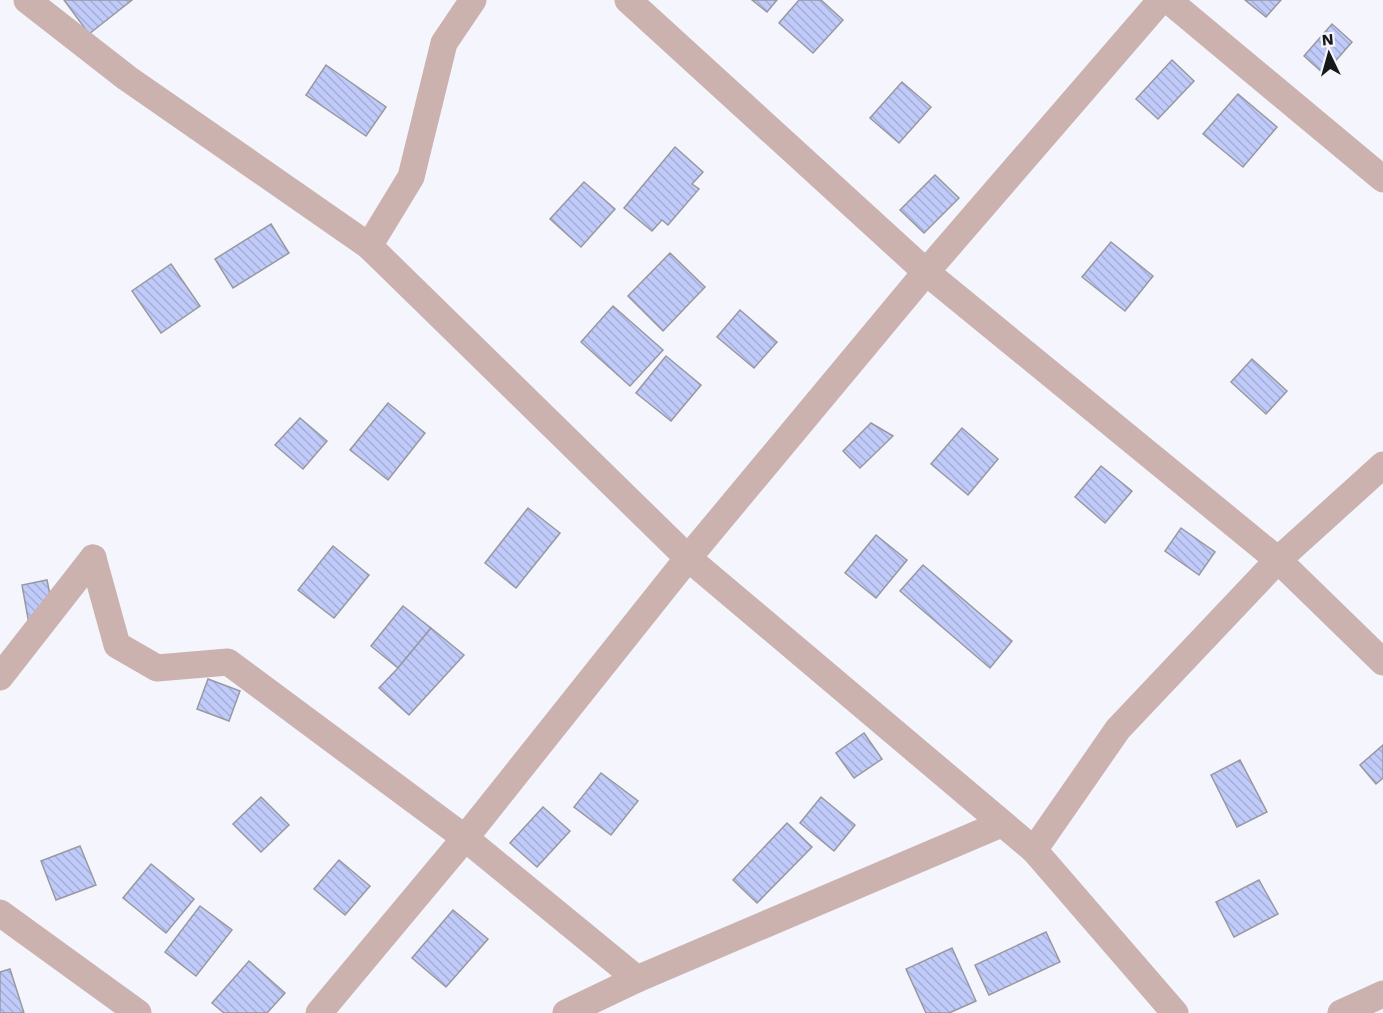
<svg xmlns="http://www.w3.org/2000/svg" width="1383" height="1013" font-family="'Work Sans',sans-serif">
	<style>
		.building { fill: url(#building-back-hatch); stroke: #9899a0; stroke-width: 1.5 }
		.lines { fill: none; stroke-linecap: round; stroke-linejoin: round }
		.minor { stroke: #cbb2af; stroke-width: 27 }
	</style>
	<defs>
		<pattern id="building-back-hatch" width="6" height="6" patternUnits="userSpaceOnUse" patternTransform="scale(1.5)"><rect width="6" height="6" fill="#c1cbfa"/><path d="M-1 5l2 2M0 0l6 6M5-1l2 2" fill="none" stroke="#a5aed6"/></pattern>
	</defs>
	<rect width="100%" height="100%" fill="#f4f5fd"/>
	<g class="building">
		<path d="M64,0H132L89,34Z"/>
		<path d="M752,0H777L767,12Z"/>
		<path d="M799,0H821L843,20L813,53L779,23Z"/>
		<path d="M1245,0H1281L1266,17Z"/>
		<path d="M1332,24L1352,42L1324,74L1304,56Z"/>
		<path d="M1172,60L1194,81L1158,119L1136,99Z"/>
		<path d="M326,65L386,107L366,136L306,95Z"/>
		<path d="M902,82L931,107L899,143L870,118Z"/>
		<path d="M1238,94L1277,127L1243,167L1203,134Z"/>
		<path d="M675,147L703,172L692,184L699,189L668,225L662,220L652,231L624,208Z"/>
		<path d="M935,175L959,198L924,233L900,210Z"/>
		<path d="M584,182L615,209L581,247L550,219Z"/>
		<path d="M271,224L289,253L233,288L215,259Z"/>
		<path d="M1111,242L1153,276L1125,311L1082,277Z"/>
		<path d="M670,253L705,287L663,331L628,296Z"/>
		<path d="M171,264L200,306L161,333L132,291Z"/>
		<path d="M613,306L663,350L630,386L581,342Z"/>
		<path d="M740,310L777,342L754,368L717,337Z"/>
		<path d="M666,356L701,385L671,421L636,393Z"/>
		<path d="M1252,359L1287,391L1266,414L1231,382Z"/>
		<path d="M388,403L425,433L388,480L350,450Z"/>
		<path d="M300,418L327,441L303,469L275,445Z"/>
		<path d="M871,423L893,436L860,468L843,451Z"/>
		<path d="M962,428L998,459L968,495L931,464Z"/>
		<path d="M1101,466L1132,491L1105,523L1075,497Z"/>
		<path d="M528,508L560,533L516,588L485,563Z"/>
		<path d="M1181,528L1215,552L1199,575L1165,551Z"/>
		<path d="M876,535L907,560L876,598L845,573Z"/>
		<path d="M333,546L369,575L334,618L298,590Z"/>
		<path d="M923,565L1012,641L990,668L900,591Z"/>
		<path d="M47,580L55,619L29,624L22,585Z"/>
		<path d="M403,606L431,628L398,668L371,646Z"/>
		<path d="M431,628L464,655L409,715L379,688L398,668Z"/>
		<path d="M208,679L240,691L229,721L197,709Z"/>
		<path d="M864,733L882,759L854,778L836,753Z"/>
		<path d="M1383,745V778L1376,784L1360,765Z"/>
		<path d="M1240,760L1267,812L1237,827L1211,775Z"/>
		<path d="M601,773L638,801L611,835L574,807Z"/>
		<path d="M261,797L289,825L261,852L233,824Z"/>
		<path d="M821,797L855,825L834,851L800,823Z"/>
		<path d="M543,807L570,831L537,867L510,843Z"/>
		<path d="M787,823L812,847L757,903L733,880Z"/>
		<path d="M80,846L96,885L56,900L41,861Z"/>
		<path d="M339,860L370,886L345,915L314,889Z"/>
		<path d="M151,864L194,899L166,933L123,898Z"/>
		<path d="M1259,880L1278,914L1234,937L1216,902Z"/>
		<path d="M200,906L232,930L196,976L165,952Z"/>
		<path d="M453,910L488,939L446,987L412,958Z"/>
		<path d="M1046,932L1060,962L989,995L975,965Z"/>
		<path d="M952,948L976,1001L949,1013H926L906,969Z"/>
		<path d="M249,961L285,993L267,1013H224L212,1003Z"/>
		<path d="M10,969L24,1013H0V972Z"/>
	</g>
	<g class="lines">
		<g class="minor">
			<path d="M27,0L127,78L369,246L688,558L1034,850L1175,1013"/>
			<path d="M628,0L926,272L1278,560L1383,662"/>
			<path d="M1168,0L1383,179"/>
			<path d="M369,246L411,177L444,43L473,0"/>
			<path d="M93,558L117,645L157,668L228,662L465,838L637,979"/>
			<path d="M0,677L93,558"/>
			<path d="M1034,850L1118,729L1278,560L1383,465"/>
			<path d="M0,913L138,1013"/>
			<path d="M319,1013L465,838L688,558L926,272L1161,0"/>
			<path d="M566,1013L637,979L1001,824"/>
			<path d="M1341,1013L1383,994"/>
		</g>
	</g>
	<g transform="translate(1329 54) rotate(355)" stroke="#f4f5fd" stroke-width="4.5" paint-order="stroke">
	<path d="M0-4.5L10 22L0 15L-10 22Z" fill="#17181a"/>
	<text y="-9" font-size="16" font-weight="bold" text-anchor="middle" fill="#17181a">N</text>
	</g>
</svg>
